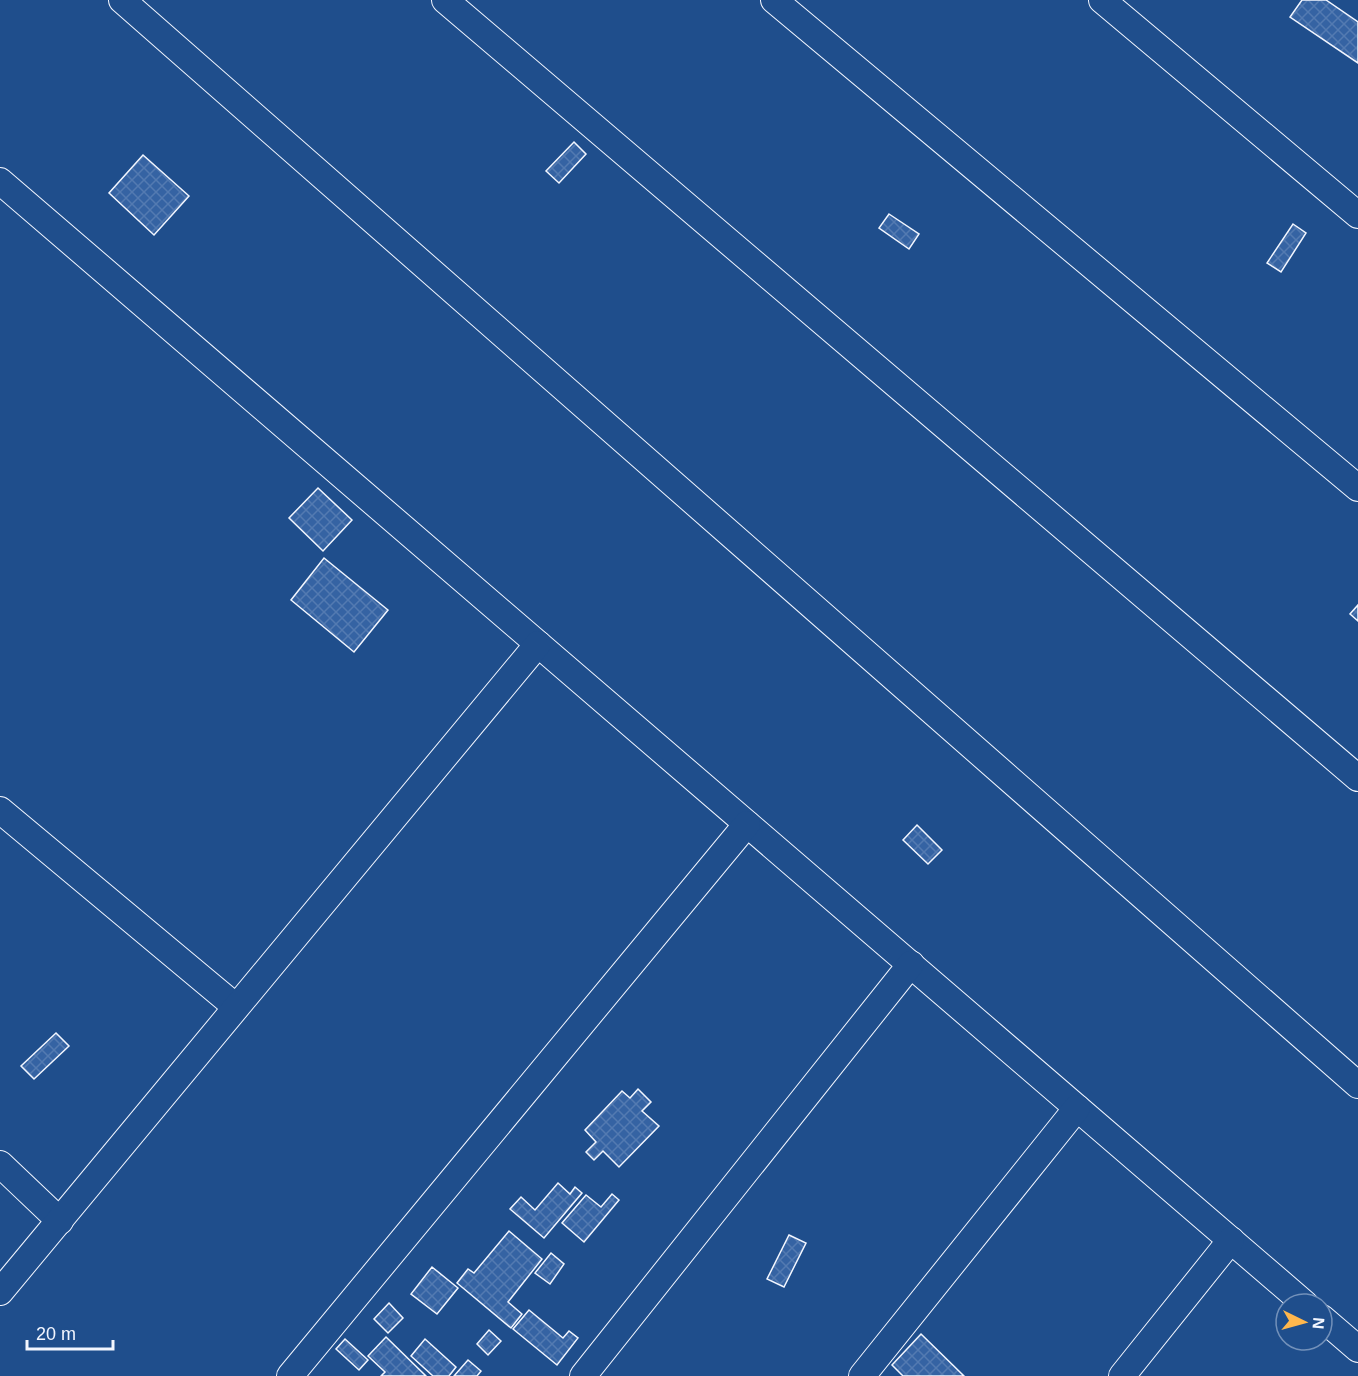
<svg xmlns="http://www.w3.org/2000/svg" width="1358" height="1376" font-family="Arial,sans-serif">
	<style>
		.building { fill: url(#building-cross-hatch); stroke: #f2f6ff; stroke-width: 1.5 }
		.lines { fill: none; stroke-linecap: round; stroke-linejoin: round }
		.minor-casing { stroke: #f2f6ff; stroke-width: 28 }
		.minor { stroke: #1f4e8c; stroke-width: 26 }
	</style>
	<defs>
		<pattern id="building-cross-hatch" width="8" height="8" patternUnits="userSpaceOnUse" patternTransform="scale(1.5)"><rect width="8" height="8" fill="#3563a3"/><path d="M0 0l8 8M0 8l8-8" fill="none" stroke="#537ab1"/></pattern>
	</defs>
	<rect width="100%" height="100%" fill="#1f4e8c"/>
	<g class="building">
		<path d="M1302,0H1326L1358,22V63L1290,17Z"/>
		<path d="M574,142L586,154L559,183L546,171Z"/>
		<path d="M143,155L189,196L154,235L109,193Z"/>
		<path d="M889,214L919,234L909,249L879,228Z"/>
		<path d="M1293,224L1306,233L1281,272L1267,263Z"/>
		<path d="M318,488L352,520L323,551L289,518Z"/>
		<path d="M324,558L388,610L354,652L291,600Z"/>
		<path d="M1358,605V621L1350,614Z"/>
		<path d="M917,825L942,850L928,864L903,840Z"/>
		<path d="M56,1033L69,1046L34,1079L21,1066Z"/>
		<path d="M638,1089L651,1102L642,1111L659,1126L619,1167L603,1151L594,1160L586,1152L596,1142L585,1130L622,1091L630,1098Z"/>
		<path d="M558,1183L570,1194L575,1187L582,1193L544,1238L510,1209L521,1197L535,1210Z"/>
		<path d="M612,1194L619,1200L584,1242L562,1223L586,1195L601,1207Z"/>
		<path d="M509,1231L542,1259L508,1302L522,1314L511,1328L457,1283L468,1269L474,1273Z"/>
		<path d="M789,1235L806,1243L784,1287L767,1279Z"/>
		<path d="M551,1253L564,1264L550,1284L535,1273Z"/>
		<path d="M432,1267L458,1288L437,1314L411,1294Z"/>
		<path d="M389,1303L403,1318L388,1333L374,1319Z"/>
		<path d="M529,1310L563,1338L569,1331L578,1338L557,1365L513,1329Z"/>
		<path d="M489,1330L501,1341L488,1355L477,1344Z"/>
		<path d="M921,1334L964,1376H903L892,1365Z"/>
		<path d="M386,1337L426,1376H381L385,1372L368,1356Z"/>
		<path d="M345,1339L368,1360L359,1370L336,1349Z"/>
		<path d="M425,1339L456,1367L449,1376H433L411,1356Z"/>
		<path d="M468,1360L481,1371L477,1376H454Z"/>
	</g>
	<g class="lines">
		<g class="minor-casing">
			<g id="minor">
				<path d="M122,0L1358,1085"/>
				<path d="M445,0L1358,778"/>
				<path d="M774,0L1358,488"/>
				<path d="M1102,0L1358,215"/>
				<path d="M0,181L1305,1304"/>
				<path d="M0,810L236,1007"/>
				<path d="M0,1164L60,1221"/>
				<path d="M0,1292L538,644"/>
				<path d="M1322,1318L1358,1349"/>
				<path d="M290,1376L747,824"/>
				<path d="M583,1376L911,964"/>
				<path d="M862,1376L1077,1108"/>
				<path d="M1122,1376L1231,1240"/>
			</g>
		</g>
		<use href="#minor" class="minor"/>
	</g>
	<g transform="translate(1304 1322) rotate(95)"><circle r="28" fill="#1f4e8c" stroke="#7391ba" stroke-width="1.5"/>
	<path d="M0-4.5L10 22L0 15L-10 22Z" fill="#ffb74d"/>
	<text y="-9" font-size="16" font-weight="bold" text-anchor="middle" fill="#f2f6ff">N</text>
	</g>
	<path d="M27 1340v9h86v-9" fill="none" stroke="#f2f6ff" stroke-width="3"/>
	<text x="36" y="1340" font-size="18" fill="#f2f6ff" stroke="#1f4e8c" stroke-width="4.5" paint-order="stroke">20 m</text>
</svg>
